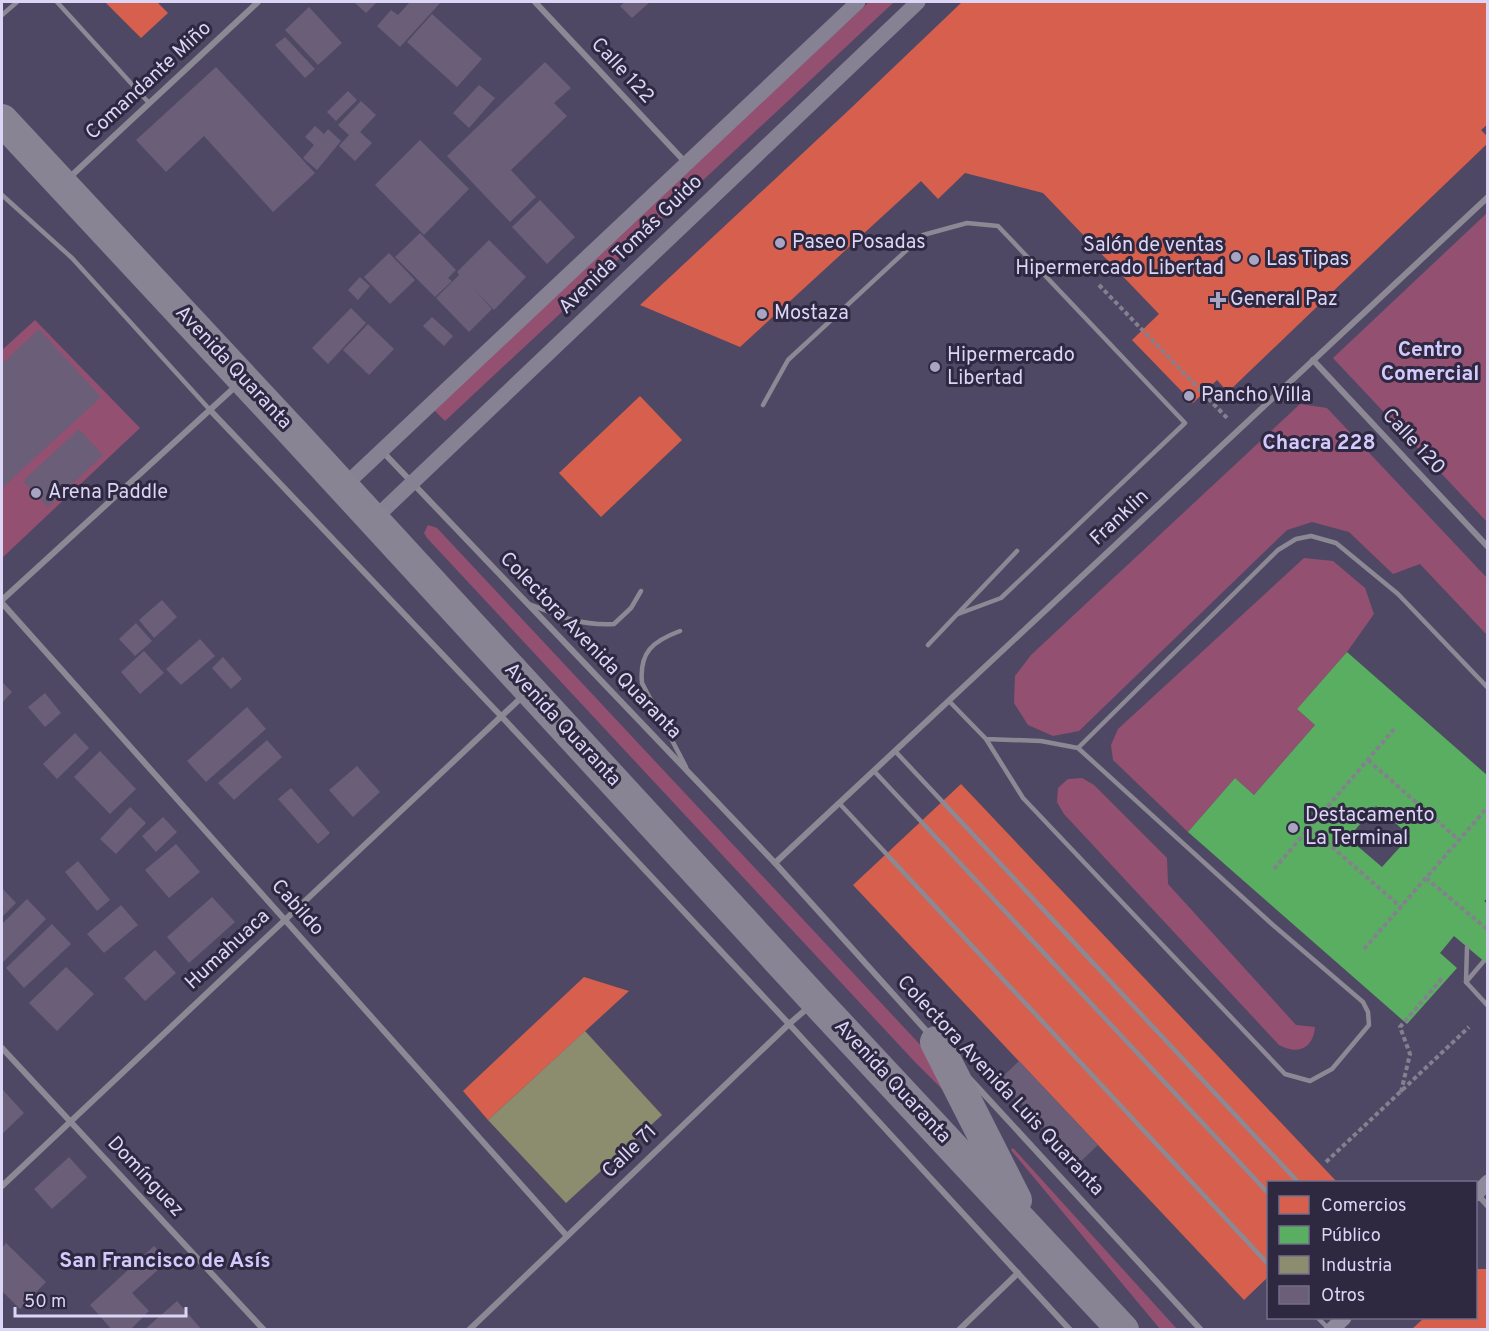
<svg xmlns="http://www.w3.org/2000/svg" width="1489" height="1331" font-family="Overpass,sans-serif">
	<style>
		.green { fill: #945071 }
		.shops { fill: #d6604d }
		.public { fill: #5aae61; fill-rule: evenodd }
		.industry { fill: #8c8c6e }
		.building { fill: #6a5e78 }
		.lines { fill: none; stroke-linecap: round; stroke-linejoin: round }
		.path { stroke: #84808f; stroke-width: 4; stroke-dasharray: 4.5 3; stroke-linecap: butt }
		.lane { stroke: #8c8995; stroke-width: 4.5 }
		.street { stroke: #8c8995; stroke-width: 6 }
		.secondary { stroke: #868294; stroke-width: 15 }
		.primary { stroke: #8e899b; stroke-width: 15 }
		.highway { stroke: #888494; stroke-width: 32 }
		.poi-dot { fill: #aaa4c3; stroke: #2e2841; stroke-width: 2 }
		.labels { text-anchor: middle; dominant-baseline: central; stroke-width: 6; stroke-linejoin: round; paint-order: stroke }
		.street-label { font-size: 20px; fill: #dbd5f6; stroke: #2e2841 }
		.poi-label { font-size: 20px; fill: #dbd5f6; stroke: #2e2841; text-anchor: start }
		.neighbourhood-label { font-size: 21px; font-weight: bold; fill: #d3c9fc; stroke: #2e2841 }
	</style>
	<rect width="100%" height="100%" fill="#4f4864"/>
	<g class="green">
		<path d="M869,2H894L445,421L433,409Z"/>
		<path d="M1487,213V522L1333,358Z"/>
		<path d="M35,320L140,428L2,558V350Z"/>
		<path d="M1300,404L1327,408L1487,578V635L1420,564L1393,574L1349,532L1312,522L1287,530L1079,731L1053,736L1028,725L1014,703L1015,676L1031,655Z"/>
		<path d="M428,525L437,528L926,1051L971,1118L915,1062L427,538L424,533Z"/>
		<path d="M1304,558L1333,561L1365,588L1374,614L1347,652L1297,709L1315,725L1254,795L1235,778L1188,832L1113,760L1111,745L1118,729Z"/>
		<path d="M1082,778L1094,785L1167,858L1168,884L1296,1025L1315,1027C1313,1049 1298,1055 1279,1045L1064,814L1057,802L1058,788L1068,779Z"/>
		<path d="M1013,1148L1177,1329H1160L1011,1150Z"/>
	</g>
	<g class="shops">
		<path d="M105,2H157L168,13L141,38Z"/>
		<path d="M962,2H1488V124L1481,130L1488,137V143L1228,392L1217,380L1193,403L1132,340L1159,314L1043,193L965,173L938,199L921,181L740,347L640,305L850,109Z"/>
		<path d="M640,396L682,440L601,517L559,473Z"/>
		<path d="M961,784L1337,1182H1268V1277L1244,1300L853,885Z"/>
		<path d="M584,977L629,991L488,1120L463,1091Z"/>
		<path d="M1478,1269H1488V1330H1411L1424,1318H1476V1270Z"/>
	</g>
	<path class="public" d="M1347,652L1488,776V898L1484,901L1488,904V961L1486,963L1454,936L1440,953L1457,968L1407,1024L1188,832L1235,778L1254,795L1315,725L1297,709ZM1376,806L1410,836L1382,867L1348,838Z"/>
	<path class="industry" d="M585,1031L662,1115L566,1203L488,1120Z"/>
	<g class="building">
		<path d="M354,2H377L366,13Z"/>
		<path d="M410,2H441L400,47L377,26L391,10L398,15Z"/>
		<path d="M625,2H650L632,18L620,6Z"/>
		<path d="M309,7L342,43L318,65L285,30Z"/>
		<path d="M432,14L482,59L457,87L407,42Z"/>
		<path d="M285,37L315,69L305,78L275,45Z"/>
		<path d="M545,62L571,88L554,103L567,116L511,170L536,197L510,222L447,156Z"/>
		<path d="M216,67L315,173L273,212L204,136L166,172L136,140Z"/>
		<path d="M479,85L495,98L469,128L453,113Z"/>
		<path d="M348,91L357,100L336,121L327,112Z"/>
		<path d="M361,101L376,115L360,132L372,143L355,161L339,146L349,135L338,125Z"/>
		<path d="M315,126L324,134L328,129L341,141L317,170L303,158L314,145L305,137Z"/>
		<path d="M420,140L469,189L424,235L375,185Z"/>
		<path d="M540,200L575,237L547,264L512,227Z"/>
		<path d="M420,233L456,270L448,278L452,281L435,297L395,257Z"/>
		<path d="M489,240L526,277L494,310L473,288L492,309L469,332L436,298L459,275L457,272Z"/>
		<path d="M389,253L415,280L390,304L364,277Z"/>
		<path d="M360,277L370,286L358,300L348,290Z"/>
		<path d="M351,308L366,323L328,364L312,348Z"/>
		<path d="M432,317L453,336L444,346L423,326Z"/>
		<path d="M368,324L394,349L369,375L343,350Z"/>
		<path d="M39,329L101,397L2,488V364Z"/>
		<path d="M79,429L103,455L48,507L23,481Z"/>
		<path d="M162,600L177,617L154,638L139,620Z"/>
		<path d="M136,623L152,641L135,656L119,639Z"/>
		<path d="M200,639L215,656L181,685L166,669Z"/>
		<path d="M144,651L164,673L140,694L121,672Z"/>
		<path d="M223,657L242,679L231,689L212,668Z"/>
		<path d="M2,682L12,692L2,703Z"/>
		<path d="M45,693L61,713L45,727L28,707Z"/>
		<path d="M247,707L266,729L206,782L187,761Z"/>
		<path d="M75,733L89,748L57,779L43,764Z"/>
		<path d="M267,740L282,757L234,800L218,783Z"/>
		<path d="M100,751L136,789L110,814L74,777Z"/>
		<path d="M357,766L380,792L353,817L329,790Z"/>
		<path d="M291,788L330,833L318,844L278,799Z"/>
		<path d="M130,807L146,823L116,854L100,839Z"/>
		<path d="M163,817L177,832L156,852L142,836Z"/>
		<path d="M176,844L200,872L169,898L145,870Z"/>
		<path d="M78,861L110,900L97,911L65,872Z"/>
		<path d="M2,888L16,903L2,917Z"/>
		<path d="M212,897L235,922L189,963L167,937Z"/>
		<path d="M27,899L46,919L2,963V924Z"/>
		<path d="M121,905L138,925L104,953L87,934Z"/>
		<path d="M52,924L71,944L24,988L6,968Z"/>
		<path d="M155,950L176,973L145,1001L124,978Z"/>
		<path d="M66,967L94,994L57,1031L29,1003Z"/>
		<path d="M1019,1061L1098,1145L1078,1164L999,1080Z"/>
		<path d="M2,1089L24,1113L2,1134Z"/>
		<path d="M69,1157L87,1177L52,1209L34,1189Z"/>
		<path d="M6,1243L46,1282L20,1309L2,1291V1248Z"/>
		<path d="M154,1246L168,1261L132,1293L149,1311L130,1330H112L90,1305Z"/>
		<path d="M177,1301L202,1330H144Z"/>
	</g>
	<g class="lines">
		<g class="path">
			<path d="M1099,285L1229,420"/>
			<path d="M1368,760L1459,840"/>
			<path d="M1309,827L1401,907"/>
			<path d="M1274,869L1395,728"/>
			<path d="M1426,878L1488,930"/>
			<path d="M1364,949L1486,809"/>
			<path d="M1401,1092L1410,1054L1400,1027L1444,976"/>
			<path d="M1326,1162L1469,1027"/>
		</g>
		<g class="lane">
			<path d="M57,2L149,103"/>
			<path d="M2,15L17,2"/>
			<path d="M2,195L72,258L210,410"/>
			<path d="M763,405L788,360L923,235L967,223L998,226L1185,423L1001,598L958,614"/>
			<path d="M529,604C559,616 581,626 614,624L631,608L641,591"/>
			<path d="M680,631C653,641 639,652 642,683L686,767"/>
			<path d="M928,645L1017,551"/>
			<path d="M949,701L986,739L1023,798L1285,1074L1310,1081L1332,1069L1369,1025L1368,1012L1363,1002L1273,925L1078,748L1041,741L986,739"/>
			<path d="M1078,748L1278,550L1296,539L1311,536L1336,543L1398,594L1488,688"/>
			<path d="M895,751L1298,1182"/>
			<path d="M874,771L1268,1193"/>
			<path d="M839,803L1268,1264"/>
			<path d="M1467,947L1466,982L1488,1006"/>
			<path d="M1466,982L1483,962"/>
			<path d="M1318,1318L1329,1329"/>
		</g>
		<g class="street">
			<path d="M535,2L686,163"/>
			<path d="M69,178L258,2"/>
			<path d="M1313,360L1488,547"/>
			<path d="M210,410L501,716L789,1024L1070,1330"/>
			<path d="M382,451L775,863L931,1036"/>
			<path d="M2,600L236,386"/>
			<path d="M2,603L567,1236"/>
			<path d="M775,863L1488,197"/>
			<path d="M2,1048L264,1330"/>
			<path d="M970,1079L1201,1330"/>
			<path d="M2,1186L523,696"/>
			<path d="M1476,1193L1488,1206"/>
			<path d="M469,1330L789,1024L810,1006"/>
			<path d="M959,1330L1018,1273"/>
		</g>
		<g class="secondary">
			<path d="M343,487L858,2"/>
			<path d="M373,520L918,2"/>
		</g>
		<g class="primary">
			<path d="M1476,1194L1488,1182"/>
			<path d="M1331,1330L1344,1318"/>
		</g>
		<g class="highway">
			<path d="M2,120L300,440L816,1001L1123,1330"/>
			<path d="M936,1042L1016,1200"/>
		</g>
	</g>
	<g class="poi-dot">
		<circle cx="780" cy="243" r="6"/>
		<circle cx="1236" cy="257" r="6"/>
		<circle cx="1254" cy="260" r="6"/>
		<path d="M1215 291h6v6h6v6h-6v6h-6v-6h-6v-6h6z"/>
		<circle cx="762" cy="314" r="6"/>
		<circle cx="935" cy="367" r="6"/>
		<circle cx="1189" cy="396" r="6"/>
		<circle cx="36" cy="493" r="6"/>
		<circle cx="1293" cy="828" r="6"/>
	</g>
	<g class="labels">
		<g class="street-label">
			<text transform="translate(622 71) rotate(47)">Calle 122</text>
			<text transform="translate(149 81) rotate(-43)">Comandante Miño</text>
			<text transform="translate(631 245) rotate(-44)">Avenida Tomás Guido</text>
			<text transform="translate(233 368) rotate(47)">Avenida Quaranta</text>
			<text transform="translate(1413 442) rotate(47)">Calle 120</text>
			<text transform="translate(1120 518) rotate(-43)">Franklin</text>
			<text transform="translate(590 646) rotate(46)">Colectora Avenida Quaranta</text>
			<text transform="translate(562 725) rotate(47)">Avenida Quaranta</text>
			<text transform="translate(297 908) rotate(48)">Cabildo</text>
			<text transform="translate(228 950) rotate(-43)">Humahuaca</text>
			<text transform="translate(892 1082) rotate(47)">Avenida Quaranta</text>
			<text transform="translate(1000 1086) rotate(47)">Colectora Avenida Luis Quaranta</text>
			<text transform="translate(630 1152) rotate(-44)">Calle 71</text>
			<text transform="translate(145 1177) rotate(47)">Domínguez</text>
		</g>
		<g class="poi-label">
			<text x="792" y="243">Paseo Posadas</text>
			<text x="1224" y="246" text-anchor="end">Salón de ventas<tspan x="1224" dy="23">Hipermercado Libertad</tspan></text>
			<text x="1266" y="260">Las Tipas</text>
			<text x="1230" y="300">General Paz</text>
			<text x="774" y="314">Mostaza</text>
			<text x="947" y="356">Hipermercado<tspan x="947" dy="23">Libertad</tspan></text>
			<text x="1201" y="396">Pancho Villa</text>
			<text x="48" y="493">Arena Paddle</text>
			<text x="1305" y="816">Destacamento<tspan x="1305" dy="23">La Terminal</tspan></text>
		</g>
		<g class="neighbourhood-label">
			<text x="1430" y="350">Centro<tspan x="1430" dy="24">Comercial</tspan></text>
			<text x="1319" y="443">Chacra 228</text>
			<text x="165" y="1261">San Francisco de Asís</text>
		</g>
	</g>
	<rect width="1489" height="1331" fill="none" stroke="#dbd5f6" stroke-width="6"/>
	<rect x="1267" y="1181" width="210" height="138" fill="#2e2841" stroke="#736d89" stroke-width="1.5"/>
	<rect x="1279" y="1196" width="30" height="18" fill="#d6604d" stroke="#736d89" stroke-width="1.5"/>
	<text x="1321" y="1211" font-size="18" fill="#dbd5f6">Comercios</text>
	<rect x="1279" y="1226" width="30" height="18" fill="#5aae61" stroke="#736d89" stroke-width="1.5"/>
	<text x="1321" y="1241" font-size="18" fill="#dbd5f6">Público</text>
	<rect x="1279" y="1256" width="30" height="18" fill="#8c8c6e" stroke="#736d89" stroke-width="1.5"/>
	<text x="1321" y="1271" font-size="18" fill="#dbd5f6">Industria</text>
	<rect x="1279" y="1286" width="30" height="18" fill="#6a5e78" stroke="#736d89" stroke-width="1.5"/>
	<text x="1321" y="1301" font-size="18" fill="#dbd5f6">Otros</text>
	<path d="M15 1307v9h171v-9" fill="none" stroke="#dbd5f6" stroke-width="3"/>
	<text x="24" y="1307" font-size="18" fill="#dbd5f6" stroke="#2e2841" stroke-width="4.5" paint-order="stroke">50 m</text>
</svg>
